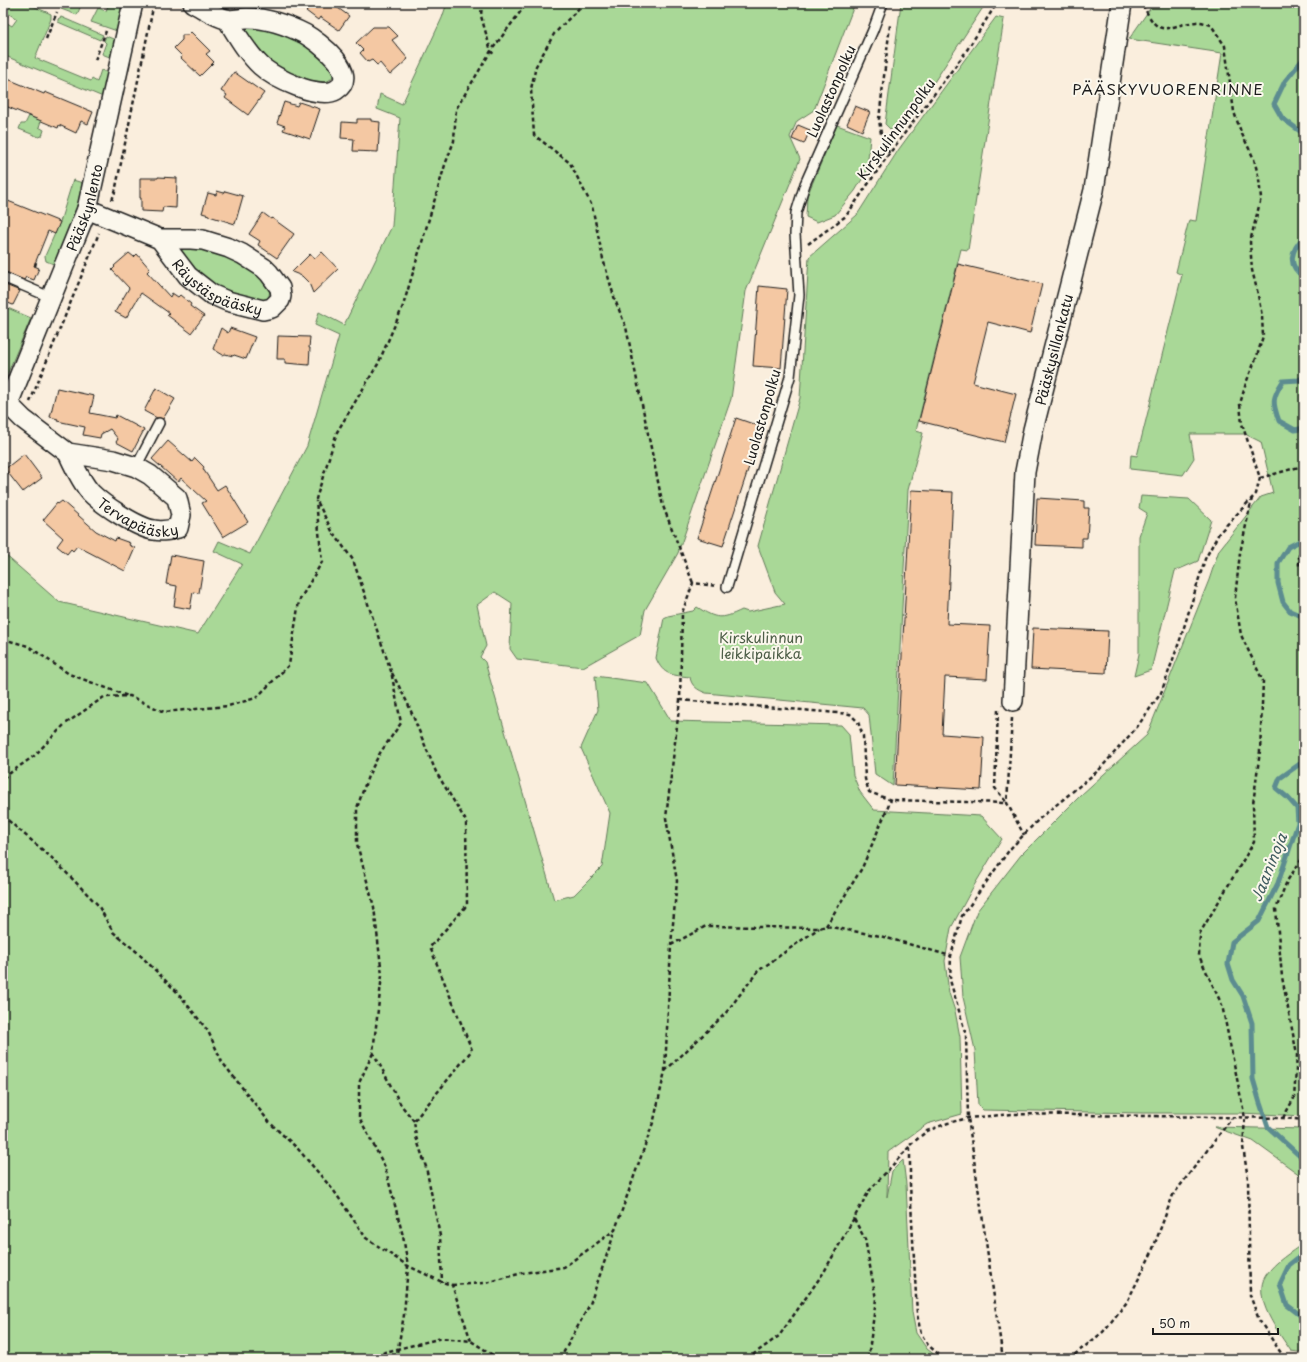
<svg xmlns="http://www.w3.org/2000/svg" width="1307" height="1362" font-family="'Playpen Sans',sans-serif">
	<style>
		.green { fill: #a9d897; stroke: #627a5a }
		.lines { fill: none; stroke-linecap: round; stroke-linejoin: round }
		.stream { stroke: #5c8c90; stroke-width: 5 }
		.building { fill: #f4c8a3; stroke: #1c1c1c }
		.service-casing { stroke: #1c1c1c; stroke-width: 12 }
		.minor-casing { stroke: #1c1c1c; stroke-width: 22 }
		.path { stroke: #1c1c1c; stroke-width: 2.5; stroke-dasharray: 4 3; stroke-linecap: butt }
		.service { stroke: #fbf7ec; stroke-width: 9 }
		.minor { stroke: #fbf7ec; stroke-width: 19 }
		.labels { text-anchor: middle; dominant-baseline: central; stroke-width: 4; stroke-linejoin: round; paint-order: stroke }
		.street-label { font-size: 14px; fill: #1c1c1c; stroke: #fbf7ec }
		.park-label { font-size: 14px; fill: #4d5e47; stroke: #fbf7ec }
		.neighbourhood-label { font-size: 15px; letter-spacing: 1px; fill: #1c1c1c; stroke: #fbf7ec }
		.water-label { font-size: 15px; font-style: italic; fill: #415d60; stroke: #fbf7ec }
	</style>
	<rect width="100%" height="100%" fill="#faeedd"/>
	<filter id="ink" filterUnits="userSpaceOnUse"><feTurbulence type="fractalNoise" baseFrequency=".025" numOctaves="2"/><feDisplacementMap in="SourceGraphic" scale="8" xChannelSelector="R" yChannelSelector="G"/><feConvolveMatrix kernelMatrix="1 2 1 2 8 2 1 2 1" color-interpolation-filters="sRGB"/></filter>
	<g filter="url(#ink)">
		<g class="green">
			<path d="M3,3H26L51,14V19L35,58L91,81L92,79L97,82L101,70L111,74L103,97L3,55V11L6,17L4,21L12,26L17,19L9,14L7,16L3,8Z"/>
			<path d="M62,3H82L77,15L61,9L60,8Z"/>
			<path d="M109,3H126L120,32L91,22L98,8L106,11Z"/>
			<path d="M447,3H855L814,110L797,121L790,137L800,159L746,291L731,399L678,553L645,610L640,635L583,667L517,659L510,649L512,603L495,592L477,605L486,646L480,657L485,662L554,900L574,895L602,867L610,813L581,748L598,710L595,676L648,683L671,721L841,725L849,734L853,775L860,792L874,810L981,816L1002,839L972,889L951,928L945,961L949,993L955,1011L960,1037L962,1114L927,1124L888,1152L887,1197L892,1171L903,1160L906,1184L912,1312L916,1333L927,1349L940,1359H3V553L59,602L198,634L242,564L214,551L219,541L250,554L307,446L339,336L315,325L319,312L344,325L392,226L400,118L377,109L380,94L402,104L442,18Z"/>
			<path d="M901,3H986L915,111L900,128L891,130L885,124Z"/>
			<path d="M1154,3H1304V1116L1240,1113H1143L983,1110L978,1105L975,1050L963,997L960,957L977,911L1021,855L1081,795L1147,735L1209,580L1219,550L1261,497L1273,493L1261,442L1245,434H1190L1194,458L1183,475L1130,469L1131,455L1137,456L1182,275L1176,272L1189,220L1196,221L1222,53L1129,39Z"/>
			<path d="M61,17L103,35L100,40L58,22V19Z"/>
			<path d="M996,17L1004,19L968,250L961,249L916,431L923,433L908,490L893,786L875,774L869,715L863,708L706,693C698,690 691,686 690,677C673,675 663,676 656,658L664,618L668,616L693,611L697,607C716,619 721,620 742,610L748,612L785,604L775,592L758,546L800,398L809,257L857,215L899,149Z"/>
			<path d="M247,26L292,35L329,62L334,75L331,79L326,82L307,80L272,66L242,30Z"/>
			<path d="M106,36L118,41L112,58L102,54L106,43L104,41Z"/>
			<path d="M29,116L36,119L37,116L42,118L39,127L44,130L42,136L39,137L19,129L21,124H25Z"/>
			<path d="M837,125L870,137L867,171L855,191L835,215L817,222L806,217L807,196Z"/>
			<path d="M73,180L86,184L87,186L56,265L46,261L45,256L60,222Z"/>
			<path d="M210,247L261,275L270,289L269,296L265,301L233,297L198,275L179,248Z"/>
			<path d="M3,306L31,318L6,377L3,376V347L8,337L3,334Z"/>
			<path d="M1141,496L1189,499L1211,520L1198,561L1175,571L1151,670L1134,676L1139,654V536L1147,513L1139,508Z"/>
			<path d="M1214,1127L1304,1129V1178L1253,1141Z"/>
			<path d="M1304,1243V1353L1291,1351C1279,1333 1251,1297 1266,1275C1276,1261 1290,1253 1304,1243Z"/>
		</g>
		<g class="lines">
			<g class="stream">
				<path d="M1304,58L1285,81L1274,104L1282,118L1304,134"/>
				<path d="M1304,237C1291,250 1286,265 1304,277"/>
				<path d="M1304,377L1299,380L1283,381C1272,398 1272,402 1279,421L1295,430L1304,428"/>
				<path d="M1304,539L1288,547L1278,563V583L1283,602L1290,611L1304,617"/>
				<path d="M1304,761L1280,778L1276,788L1288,798L1297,808L1298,823L1278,883L1259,921L1232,942L1228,964L1233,980L1243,996L1252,1023L1253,1079L1260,1103L1268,1127L1304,1160"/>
				<path d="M3,1205L5,1206"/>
				<path d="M1304,1253L1289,1265L1280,1284L1287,1305L1304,1318"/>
			</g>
		</g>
		<g class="building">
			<path d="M299,3H331L349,16L339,30L320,17L318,20L306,11L308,9Z"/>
			<path d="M373,27H389L398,36L392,40L408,59L390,75L380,63L377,65L372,60L368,62L360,53L363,50L356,43Z"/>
			<path d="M191,32L210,51L206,54L214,62L200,76L181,58L182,56L174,48L182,40V35H188Z"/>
			<path d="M234,72L264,93L248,115L225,98L227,95L221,91Z"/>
			<path d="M3,77L44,94L45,92L93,112L88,124L81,121L76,133L59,125L58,128L3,105Z"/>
			<path d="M284,102L297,106L299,102L320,109L310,139L283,130L285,126L277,123Z"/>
			<path d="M855,106L870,112L862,131L847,124Z"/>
			<path d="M357,119H371V121L380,122L378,152L353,151L354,139L341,138L342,122L357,123Z"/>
			<path d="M798,125L810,130L804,144L792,139Z"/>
			<path d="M158,177L177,178L176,208L163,207L162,212L141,211V198H140V178H158Z"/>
			<path d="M217,191L224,193L225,191L243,196L235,224L209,216V215L202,213L208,193L216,195Z"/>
			<path d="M3,199L60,222L55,234L48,231L34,266L39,268L34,280L26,277L24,280L3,271Z"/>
			<path d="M263,213L271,219L272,218L294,234L277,258L258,245L260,241L249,234Z"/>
			<path d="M322,252L338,269L313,293L309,283L302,276L292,272L310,254L314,259Z"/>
			<path d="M129,253L134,257L137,254L150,269L147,272L170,297L172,293L178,297L180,295L191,304L190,306L204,316L191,333L167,315L169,313L141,293L126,318L115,312L129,288L112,270L115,267L114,266Z"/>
			<path d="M958,264L1042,284L1030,333L988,322L973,383L1016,394L1004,442L919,421Z"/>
			<path d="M3,284L20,291L13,305L3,301Z"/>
			<path d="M759,286L787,289L781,368L753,366Z"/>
			<path d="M221,328L228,333L230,328L255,337L246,359L234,355L233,356L225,354L223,355L213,349Z"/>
			<path d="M278,336L310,337L309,348H310L309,365L285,363V359H277Z"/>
			<path d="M57,388L94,396L90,413L115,418L116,415L144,430L133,451L116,442L118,439L110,429L101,434L100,438L83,435L85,427L57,421L58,419L50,417Z"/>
			<path d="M156,388L175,399L163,419L157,418L144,411Z"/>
			<path d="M736,418L762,427L723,546L697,538Z"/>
			<path d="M168,441L192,462L195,458L204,467L203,469L217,490L225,485L248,522L223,537L202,503L206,501L181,478L178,482L152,459Z"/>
			<path d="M24,454L42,478L23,492L5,469Z"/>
			<path d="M911,490L953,492L947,624L990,626L987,679L945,677L942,734L984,737L981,790L895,785Z"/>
			<path d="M1037,498L1084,501V508H1089L1087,538H1082V547L1035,545Z"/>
			<path d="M62,501L96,531L115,541L116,538L130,543L129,545L135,548L125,571L77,546L73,551L71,549L67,554L57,546L63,538L43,520L57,503L58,504Z"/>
			<path d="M171,555L204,561L199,593L193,592L190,609L174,606L177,586L166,584Z"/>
			<path d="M1033,628L1108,631L1106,673L1031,669Z"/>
		</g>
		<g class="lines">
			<g class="service-casing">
				<g id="service">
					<path d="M3,277L52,298"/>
					<path d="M136,467L159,423"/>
					<path d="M727,587L790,377L799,295L795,234L796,213L805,184L873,30L883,3"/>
				</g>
			</g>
			<g class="minor-casing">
				<g id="minor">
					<path d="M193,3C203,8 214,16 226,19C232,21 240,18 247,18C266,18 287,25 305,34C319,42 361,74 336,90C319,100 274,78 261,66C247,53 237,35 227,19"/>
					<path id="s1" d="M87,209L160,239L188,276L211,294L227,301L263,310L272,308L280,300L281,296L280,288L269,273L264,268L242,254L229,248L203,240L191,239H160"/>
					<path id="s2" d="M68,453C74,466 81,482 91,493C103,505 138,528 154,530C163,532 170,530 178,528L181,515L177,498L150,475L136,467L113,460L68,453L23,419L8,404L87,209L133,3"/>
					<path id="s3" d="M1013,701L1025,472L1033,430L1094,190L1122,3"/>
				</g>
			</g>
			<g class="path">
				<path d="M482,3L481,16L491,51L494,55"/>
				<path d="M584,3L554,34L536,66L531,89L534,135L570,163L592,206L603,259L615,300L626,327L663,506L693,583"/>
				<path d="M3,9L7,17"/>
				<path d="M46,39L57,12"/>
				<path d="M95,60L106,31"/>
				<path d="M889,153L881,134L879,119L890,25"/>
				<path d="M112,200L115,192L154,3"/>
				<path d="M808,244L846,216L889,154L965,53L997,3"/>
				<path d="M35,266L36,262"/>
				<path d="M30,402L99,233"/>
				<path d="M1260,478L1299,467L1304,468"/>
				<path d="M1252,498L1240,553L1235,598L1241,635L1263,681L1260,751L1253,804L1254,842L1200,933L1199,956L1222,1005L1245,1118L1243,1147L1248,1179L1250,1295L1259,1320L1285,1359"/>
				<path d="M1304,551L1299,553V566L1304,570"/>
				<path d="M3,639L28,646L69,674L128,696"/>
				<path d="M392,673L408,704L436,772L466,821L467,905L430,947L472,1050L414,1121L416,1137L426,1167L440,1236L442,1282"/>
				<path d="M680,700L850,714L858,722L863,736L865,779L869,792L891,800L1007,803"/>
				<path d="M998,710L995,788L1007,803"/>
				<path d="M1012,718L1007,803L1024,835"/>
				<path d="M3,778L34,756L65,724L104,697L130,696L164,712L228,706L256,698L289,665L299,601L322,562L316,501"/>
				<path d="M3,816L52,858L98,905L113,932L137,952L178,993L208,1031L222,1062L270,1123L298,1149L334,1191L366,1238L408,1266L442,1282L452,1285L471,1341"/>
				<path d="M826,926L862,868L891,800"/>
				<path d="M671,945L706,926L819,928L826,926L880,936L951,956"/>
				<path d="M373,1053L359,1083V1117L385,1167L403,1236L408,1266L404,1315L396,1359"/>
				<path d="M665,1071L725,1014L758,971L819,928"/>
				<path d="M1283,1118L1294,1098L1297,1055L1282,977L1276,909L1287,881L1304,856"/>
				<path d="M414,1121L401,1105L373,1052L382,975L374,907L357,844V808L368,776L380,753L401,723L391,671L353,560L332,531L316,499L337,432L378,364L403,306L445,165L454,141L456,109L491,51L527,3"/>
				<path d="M854,1219L865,1239L876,1299L868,1359"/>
				<path d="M452,1285L486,1283L522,1273L564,1267L615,1230L654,1120L665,1071L671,945L677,881L666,818L680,700L682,613L693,583L716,586"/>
				<path d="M370,1359L385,1352L442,1338L471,1341L499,1359"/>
				<path d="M560,1359L590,1304L615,1231"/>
				<path d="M747,1359L779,1336L824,1272L869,1191L910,1146"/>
				<path d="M944,1359L928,1345L921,1334L917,1314L910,1184V1145L927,1131L948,1123L968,1118L1013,1114L1283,1118L1304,1120"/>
				<path d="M1003,1359L968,1118L966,1035L950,980L951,956L962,916L1010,849L1039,819L1099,770L1137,727L1161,693L1181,637L1205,559L1219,533L1256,494L1260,478L1242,424L1240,404L1246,383L1257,356L1263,336L1262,316L1257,290L1252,270L1250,242L1261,198L1259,179L1254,159L1241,132L1234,112L1225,46L1211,25C1207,24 1201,21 1196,22C1164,26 1160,41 1142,3"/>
				<path d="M1069,1359L1103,1332L1127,1302L1151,1254L1173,1195L1232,1118"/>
			</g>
			<use href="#service" class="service"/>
			<use href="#minor" class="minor"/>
		</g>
	</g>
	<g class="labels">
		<g class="street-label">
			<text transform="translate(831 91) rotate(-66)">Luolastonpolku</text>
			<text transform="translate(896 129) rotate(-54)">Kirskulinnunpolku</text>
			<text stroke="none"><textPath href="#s2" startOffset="585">Pääskynlento</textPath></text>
			<text stroke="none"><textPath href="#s1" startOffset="157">Räystäspääsky</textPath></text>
			<text stroke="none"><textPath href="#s3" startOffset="355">Pääskysillankatu</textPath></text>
			<text transform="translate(762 417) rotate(-74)">Luolastonpolku</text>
			<text stroke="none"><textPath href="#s2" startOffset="101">Tervapääsky</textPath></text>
		</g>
		<g class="park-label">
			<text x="761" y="637">Kirskulinnun<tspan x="761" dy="16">leikkipaikka</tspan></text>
		</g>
		<g class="neighbourhood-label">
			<text x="1168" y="88">PÄÄSKYVUORENRINNE</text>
		</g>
		<g class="water-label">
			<text transform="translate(1268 867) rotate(-68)">Jaaninoja</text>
		</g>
	</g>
	<rect width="1307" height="1362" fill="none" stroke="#fbf7ec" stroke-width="16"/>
	<rect x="8" y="8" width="1291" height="1346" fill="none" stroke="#1c1c1c" stroke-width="1.5" filter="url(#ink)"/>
	<path d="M1153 1328v6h125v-6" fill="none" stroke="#1c1c1c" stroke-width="2"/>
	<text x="1159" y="1328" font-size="12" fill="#1c1c1c" stroke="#fbf7ec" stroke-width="3" paint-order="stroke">50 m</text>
</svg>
